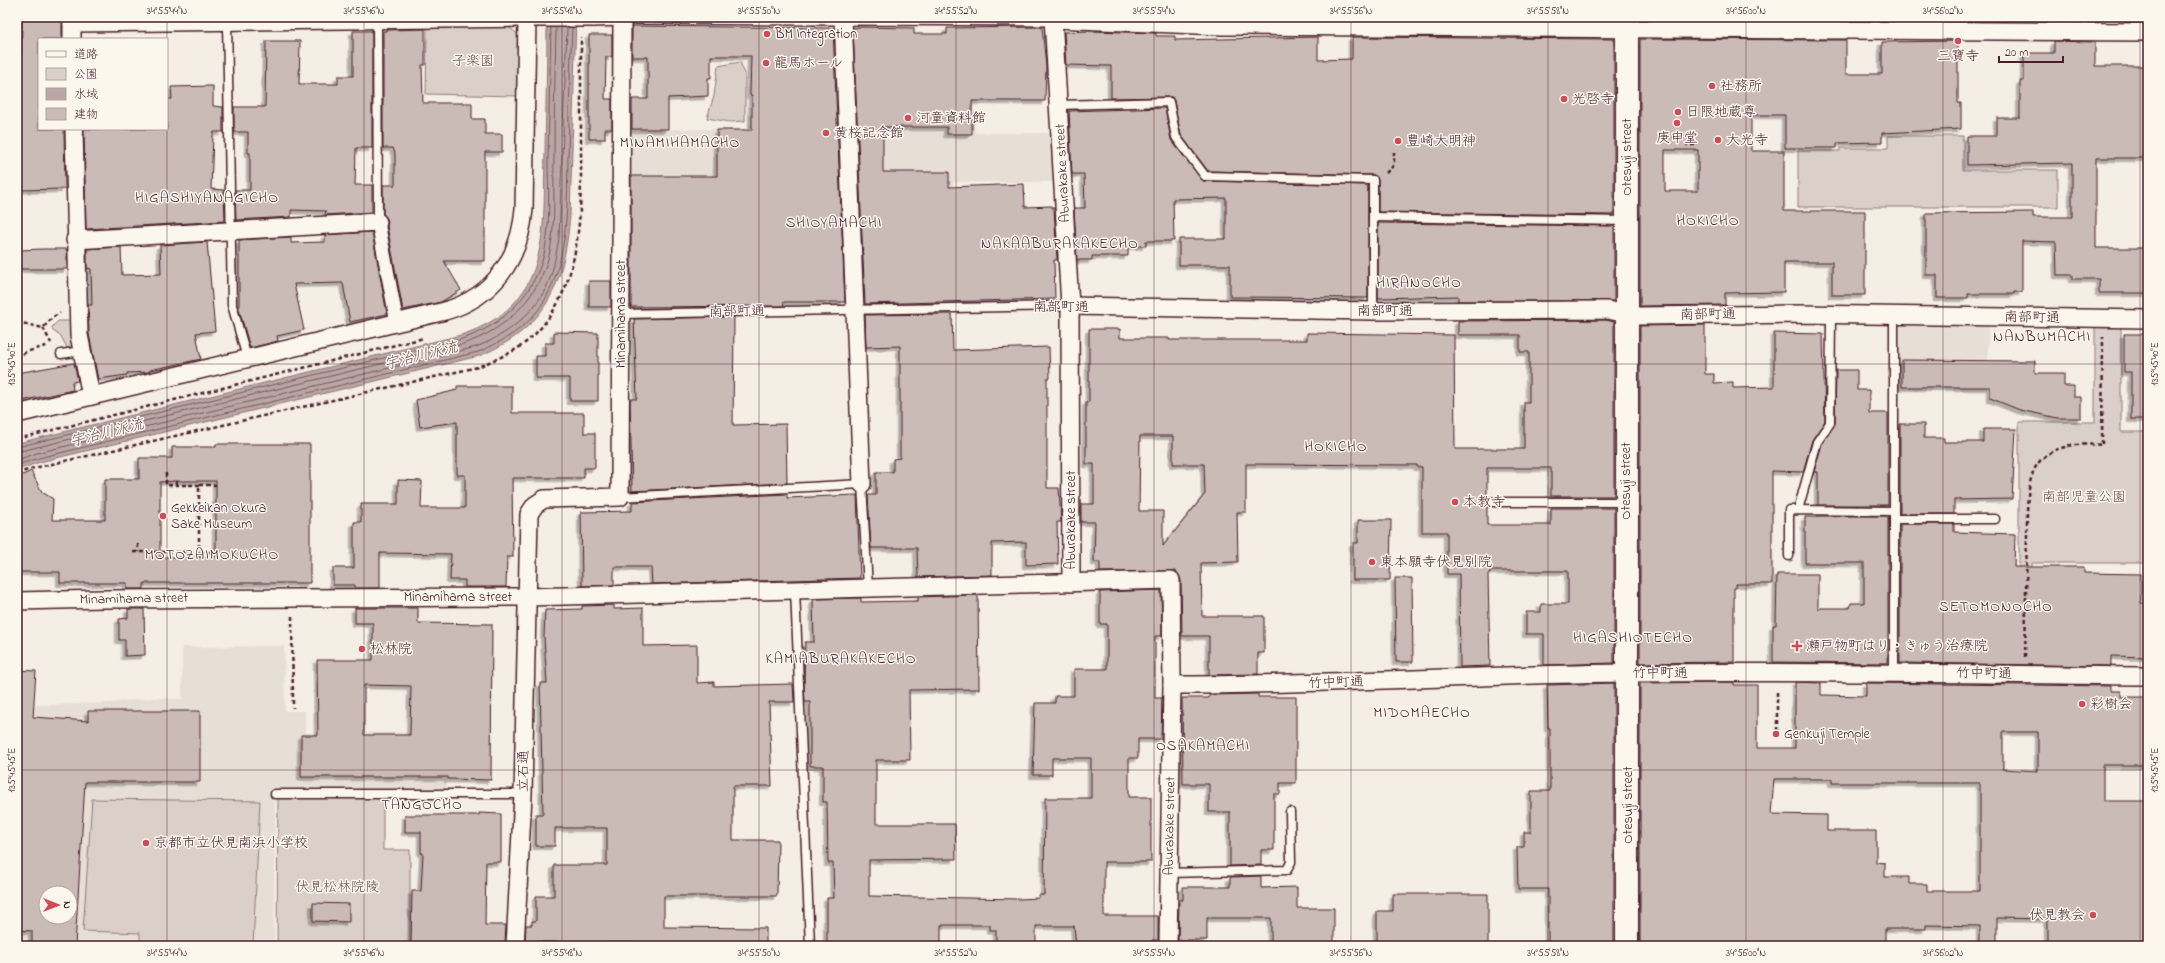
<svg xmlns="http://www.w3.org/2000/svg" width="2165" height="963" font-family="'Indie Flower','Klee One',sans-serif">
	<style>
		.built { fill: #e7dfd6; fill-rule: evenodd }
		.green { fill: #dbd0c9; stroke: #92787a }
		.water { fill: #baa7a5; stroke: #8d7174 }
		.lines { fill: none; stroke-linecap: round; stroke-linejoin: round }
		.shore { stroke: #77555c; stroke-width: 1 }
		.building { fill: #cabbb6; stroke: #4a1f2b; fill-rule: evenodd; filter: url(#shadow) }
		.service-casing { stroke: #4a1f2b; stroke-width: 11 }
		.pedestrian-casing { stroke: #4a1f2b; stroke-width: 16 }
		.minor-casing { stroke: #4a1f2b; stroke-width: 20 }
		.primary-casing { stroke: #4a1f2b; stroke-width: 25 }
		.path { stroke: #4a1f2b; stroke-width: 2.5; stroke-dasharray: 4 3; stroke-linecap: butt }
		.service { stroke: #fbf7ec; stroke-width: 8 }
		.pedestrian { stroke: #fbf7ec; stroke-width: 13 }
		.minor { stroke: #fbf7ec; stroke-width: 17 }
		.primary { stroke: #fbf7ec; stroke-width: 22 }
		.minor-bridge-casing { stroke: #4a1f2b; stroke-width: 20; stroke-linecap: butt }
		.minor-bridge { stroke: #fbf7ec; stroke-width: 17 }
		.ticks { fill: none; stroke: #4a1f2b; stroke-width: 1; stroke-opacity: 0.45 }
		.poi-dot { fill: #d1495b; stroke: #fbf7ec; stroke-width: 1.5 }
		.labels { text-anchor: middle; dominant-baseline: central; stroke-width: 3; stroke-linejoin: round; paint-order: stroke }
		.poi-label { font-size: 14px; fill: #4a1f2b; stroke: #fbf7ec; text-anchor: start }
		.park-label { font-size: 14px; fill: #6e4b52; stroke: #fbf7ec }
		.street-label { font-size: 14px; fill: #4a1f2b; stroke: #fbf7ec }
		.neighbourhood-label { font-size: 15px; letter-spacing: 1px; fill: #4a1f2b; stroke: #fbf7ec }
		.water-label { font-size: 15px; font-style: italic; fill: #714f56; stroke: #fbf7ec }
		.neatline { fill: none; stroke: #4a1f2b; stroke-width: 1.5 }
		.ticks-label { font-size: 10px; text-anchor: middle; fill: #4a1f2b }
	</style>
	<defs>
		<filter id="shadow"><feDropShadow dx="-3.5" dy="3.5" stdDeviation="0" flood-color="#0004"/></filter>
	</defs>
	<rect width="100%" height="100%" fill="#f4eee4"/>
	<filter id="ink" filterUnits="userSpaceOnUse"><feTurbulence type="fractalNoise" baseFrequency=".025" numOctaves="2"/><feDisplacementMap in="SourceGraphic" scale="8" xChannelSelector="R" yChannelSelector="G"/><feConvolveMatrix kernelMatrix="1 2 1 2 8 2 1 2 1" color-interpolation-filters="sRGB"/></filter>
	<g filter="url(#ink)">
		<g class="built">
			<path d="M857,103H974L975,133H1054V182H953V226L857,225Z"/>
			<path d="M774,119H843V232H747V254H629L628,129H749V124H774Z"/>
			<rect x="1898" y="325" width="90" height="65"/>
			<path d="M284,646L285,711H305V733L447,732V794H275L274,946H17V706L109,703L151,698L182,699V647ZM46,893H70V917H46Z"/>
		</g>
		<g class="green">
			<path d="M427,26H507L520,36L519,96L426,94Z"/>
			<path d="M740,62L745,74V121L730,122L707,118L714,96L718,66Z"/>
			<path d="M1888,136H1963V170H2058V207H1798V151H1840V148H1888Z"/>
			<path d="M58,321H71L74,347L67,348L61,336L53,331L52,327Z"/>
			<path d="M2095,326H2121V432H2148V563H2032V663H2019V422H2095Z"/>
			<path d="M278,797H383V850H410V946H277Z"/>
			<path d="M92,799L260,801L253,946H140V933L83,931Z"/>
		</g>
		<path class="water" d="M547,17H576L570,215C564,285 547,328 479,356L40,462L17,470L18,443L461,335C553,305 543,229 545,151C546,106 547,62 547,17Z"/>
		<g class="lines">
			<g class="shore">
				<path d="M17,447L462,339C503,326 536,293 545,250C551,220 548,189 548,159C549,115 550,71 551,28"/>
				<path d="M17,452L463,344C506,330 540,297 550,251C556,221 553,188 554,158C554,114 555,71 556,28"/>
				<path d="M17,460L37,453L476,347C510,334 542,308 552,272C555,261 557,249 559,238L567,28"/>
				<path d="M17,465L39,458L478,352C505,341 533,324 547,296C569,253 567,202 568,156C569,113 570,70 572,28"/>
			</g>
		</g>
		<g class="building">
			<path d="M22,17H62V39H39V129H64L65,189L17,190V92H21Z"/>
			<path d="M1635,17H1760V19H1636Z"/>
			<path d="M632,26L833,28L845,302H784L783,306L631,307V176H717V130H752V95H750L751,56H711V78H708V96L668,98V129H632V99H648V57H632Z"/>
			<path d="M859,27L914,28V34H947V28L1042,27L1046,66L1045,101H972V134H947V127H883V172H949V187L1024,184L1025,207L1052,206V208H1054L1057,260H1054L1055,299L865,304L853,28Z"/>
			<path d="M425,29V65H422L423,103H472V119H485V134H502V152H485V261H444L461,290L441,302L403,310L387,226L388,221L383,214V185H395V153L393,148H383V31H386V30Z"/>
			<path d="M353,31H372V148H356L355,185H372V212L325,215L326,211L291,210V217L236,220L235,190H250V153H248V132H234V107H265L266,41H300L299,84H338V76H353Z"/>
			<path d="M1091,31L1156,33V36H1175V40L1318,37V60L1352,59V37L1614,39V215L1378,212V180L1374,175L1208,171L1181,135L1174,101L1172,97L1111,98V66L1066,65L1064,32Z"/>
			<path d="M589,35H612V57H606L605,99H612V129H605V139H589Z"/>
			<path d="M1640,39L1846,40V74H1882V42L1958,41V103H1961V129L1882,133V142L1837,143V148H1785V115H1751V151H1784V211H1865V295H1832V262H1784V292L1725,293V305L1640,306ZM1665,150H1698V191H1665Z"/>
			<path d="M2054,41L2095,42V66H2148V158H2096V248H2148V293H2099V279H2072V275H2057L2056,242L2022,241V292H2014V294H1968V298H1937V275H1926V213L2033,212V217H2072V163L1967,165V136H1997V118H2020V81H2024V53H2054Z"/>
			<path d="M213,86V106L223,107V132H214L213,135L211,189L224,190L225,221L86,229L84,129H167V106L168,99H172L171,87Z"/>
			<path d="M1165,108L1171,140L1203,181L1368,185V298L1230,297V265H1179V239H1226V198L1173,199L1174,241H1146V246H1128V256H1092V260H1077L1074,208H1085L1084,174H1072L1069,111Z"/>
			<path d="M1378,223L1614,226V301H1458V296L1378,298Z"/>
			<path d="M372,232L387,314L350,322L343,283L294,284L304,330L277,336L278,341L250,348L239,309V240L291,237V243L325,242V235Z"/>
			<path d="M207,242L215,331L196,333L201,359L150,370L149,372L127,373V375L98,379L89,334L88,305H92L91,269L87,268V249L121,247L122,275L161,274L160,245Z"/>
			<path d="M43,249H67V269H20V250Z"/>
			<rect x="589" y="281" width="22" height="26"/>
			<path d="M952,314L953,350L1049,347L1050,378H1047V488H1059L1061,522H1057L1058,564L1026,565V542L992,543V575L918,577L917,548H871L868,495H876V472H893V459L900,458V346L866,347L865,315Z"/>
			<path d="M734,317L733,425L786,424L787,483L632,491L630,399H637L634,319Z"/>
			<path d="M1606,320L1614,322V496H1551V468H1487V497L1484,502L1487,507V525H1551V508H1614V663L1544,665V634H1526V612H1541V604H1568V571H1490V574H1488L1490,666L1460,667L1459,574H1447V532H1422V467H1417V465L1246,464V512H1237L1238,562L1201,563L1202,616H1264V653H1258V674L1209,675V636H1182L1181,580L1176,571L1100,572V562H1094L1095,522H1081V504H1094V464H1086V402H1089V329H1120V338H1170V340H1307V333L1454,335L1455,449H1524V402H1529V352H1520V335H1458V321ZM1140,436H1173V464H1204L1205,494L1163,546V511H1139Z"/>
			<path d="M1705,325V374H1714V383L1733,382V388L1774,387V333L1823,334L1825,421L1812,440L1803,472L1772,471V584H1736V588H1734V662L1640,663V326Z"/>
			<path d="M554,332L598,333V401H570V378H536V356H545V343H554Z"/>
			<path d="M2124,334H2148V419H2131V372H2124Z"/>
			<path d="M1902,360L2035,361V373H2064V386H2074V397H2081V418H2058L2020,410L1990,398V387H1902Z"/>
			<path d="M74,363L78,381L72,382L73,390L17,402V373Z"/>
			<path d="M1836,370H1857V390H1869V413H1888V505H1818V472H1814L1822,444L1835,423Z"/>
			<path d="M457,386H512V413H584V433H595V468H584V478H512L513,557H507L506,587H465V580H450L451,554L380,553V588H355V585H333V568H354V522H361V504H398V480L422,481L421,508H465V475H457V422L420,427L416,400L457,390Z"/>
			<path d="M1900,424H1924V438H1944V442H1983V429H2016L2012,499L1954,500V514H1900Z"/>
			<path d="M216,444H310V583H144V589H127V583H60V572H20L19,524L17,525V478L31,471L42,492L53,499L52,520H105V479H139V458H172V447H216ZM176,481H216V557H160V482Z"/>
			<path d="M787,494V498L857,495L860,578L652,584L651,567H614V585L582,586L581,512L632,511V502Z"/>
			<path d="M1818,516H1888V663L1773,662V625H1776L1777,574H1818V608H1850L1851,603H1864V563H1805V517H1818Z"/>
			<path d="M1358,520H1391L1390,580H1353V543H1358Z"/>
			<path d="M1900,524H1954V532L2015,534L2014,567H2084V573L2141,574V603H2148V657L2111,656V666L1900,663Z"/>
			<path d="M1395,578H1412L1413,662H1396Z"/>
			<path d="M1161,590L1162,636H1155V698H1162L1161,739H1138V758H1129V797H1151V862H1104V916H1158V940H1152V946H1076L1074,926H1036V944L996,946V930H990V925H941V946H827V898H834L833,863H828L827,802H823V766H810V702H805L804,684L805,642H814L813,599L861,598V602L918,601V597L978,595L979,689L909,690L910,760H876V824H955L956,859L869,860V896L1019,899L1039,898V895H1044L1045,798H1091V758H1052V775H1033L1035,703H1055V696H1074V669H1107V624H1100V592Z"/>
			<path d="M614,605V609L643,608V646L697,645V683L714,682V686L793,684L794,702H769L772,786H733V840H778L777,896H664V927L766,928V946H650V943H606V946H557V942H525L526,925H532V921H536V896H554V865H607V828H555V846H536V814H543L540,683H547L544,637L545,610L582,609V606Z"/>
			<path d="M355,608H418V623L492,624L491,780L448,779V777H301V735H318L317,660H373V623H355ZM364,685L411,686L410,735H364Z"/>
			<path d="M128,609H144L145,655L125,656V640H119V619L128,618Z"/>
			<path d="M17,670L36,671L33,717L88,721V711H200V782H85L75,946H32V931L17,930ZM46,893H70V917H46Z"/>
			<path d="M1734,682V685H1757V748H1795V682L1821,683V695L1866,696V683L2111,686V691H2121V697H2148V765H2103V801H2148V946H2048V919L1997,918V946H1980V926L1926,925V929H1885V946H1640V683ZM2003,732H2038V771L2003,769ZM1774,779H1832V783H1980V891H1927V884H1909V877H1885V863L1876,862V831H1827V815L1771,814Z"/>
			<path d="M1614,683V946H1548V889H1518L1517,847H1524V832H1531V791H1550V728H1548L1547,685Z"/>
			<path d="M1258,694V697H1296V783H1280V794H1274V850H1261V865L1230,866V812H1209V784H1183L1182,698H1209V695Z"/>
			<path d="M479,813L501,814V862H486L485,925H506L505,942H502V946H411L412,891H421L423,853H421V832H405V815H479Z"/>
			<path d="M1261,876V888L1297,887V908H1334V946H1271V918H1207V940H1178L1179,900H1183V887H1230V877Z"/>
			<path d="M1393,894H1488V946H1377V911H1393Z"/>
			<path d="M313,903L349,904V922L313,921Z"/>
		</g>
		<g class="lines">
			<g class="service-casing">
				<g id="service">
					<path d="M377,18L378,222"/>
					<path d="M227,20L232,305L247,358"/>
					<path d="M1059,105L1169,102L1176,137L1205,176L1373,180V311"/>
					<path d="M1373,217L1626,221"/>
					<path d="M621,314L1070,306"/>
					<path d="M1894,316V673"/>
					<path d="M61,354L82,351"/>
					<path d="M620,497L862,484L868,588"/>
					<path d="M1489,502H1626"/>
					<path d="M1798,510L1817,442L1830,423L1831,315"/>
					<path d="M1894,519H1995"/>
					<path d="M1789,556V510L1894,511"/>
					<path d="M795,590L810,946"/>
					<path d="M275,794H523"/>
					<path d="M1169,873L1287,870L1291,862L1290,812"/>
				</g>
			</g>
			<g class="pedestrian-casing">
				<g id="pedestrian">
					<path d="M622,17L1053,19"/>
					<path d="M378,222L397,323"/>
				</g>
			</g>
			<g class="minor-casing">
				<g id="minor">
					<path d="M72,17V39"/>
					<path d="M843,17L862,484"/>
					<path d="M1053,17L1070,306L1071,583"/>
					<path d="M593,18L622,17"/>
					<path d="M1053,19L1222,26L2148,32"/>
					<path d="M72,23L534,18"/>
					<path d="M74,129L79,335L91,396"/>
					<path d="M75,240L378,222"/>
					<path d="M1070,306L1373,311L1607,310L1638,316L1799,314L2148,319"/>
					<path d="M17,414L445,311C493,297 520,259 524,209L527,17"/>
					<path d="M17,601L103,599L527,597L1171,580L1172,685L1168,946"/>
					<path d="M1172,685C1322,685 1472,675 1623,673C1798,671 1973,674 2148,676"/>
					<path d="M515,946L523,794L529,514L535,505L544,499L620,497L622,17"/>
				</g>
			</g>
			<g class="primary-casing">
				<path id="primary" d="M1620,17L1627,28V946"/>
			</g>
			<g class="path">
				<path d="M1658,137H1688L1687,145H1698"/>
				<path d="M1386,173L1394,165V152"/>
				<path d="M17,322L43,328L53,317L60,313"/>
				<path d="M43,328L51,343"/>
				<path d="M17,358L26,352L49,345"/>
				<path d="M17,439L424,338"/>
				<path d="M166,473V485H199"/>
				<path d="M17,474L30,469L478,367C493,360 508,355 521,346C585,299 581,210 581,141C581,106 581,72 581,37"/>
				<path d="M176,481V485"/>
				<path d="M138,544V552"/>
				<path d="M133,552H199V485H216"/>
				<path d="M199,557V552H216"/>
				<path d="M292,616L293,708"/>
				<path d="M2025,657C2026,616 2026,575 2027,534C2027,515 2026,488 2034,470C2046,445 2078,443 2102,445L2103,337"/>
				<path d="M1777,692V740"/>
			</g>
			<use href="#service" class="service"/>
			<use href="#pedestrian" class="pedestrian"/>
			<use href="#minor" class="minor"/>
			<use href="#primary" class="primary"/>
			<g class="minor-bridge-casing">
				<path id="minor-bridge" d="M534,18H593"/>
			</g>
			<use href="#minor-bridge" class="minor-bridge"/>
		</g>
	</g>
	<path class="ticks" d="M167,17V39M364,17V946M562,17V946M759,17V946M956,17V946M1154,17V946M1351,17V946M1548,17V946M1746,17V946M1943,17V946M2140,17V946M167,129V946M17,364H2148M17,770H2148"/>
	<g class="poi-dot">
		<circle cx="767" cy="34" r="4"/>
		<circle cx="1958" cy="41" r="4"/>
		<circle cx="766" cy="63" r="4"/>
		<circle cx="1712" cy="86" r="4"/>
		<circle cx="1564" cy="99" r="4"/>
		<circle cx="1678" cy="112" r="4"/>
		<circle cx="908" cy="118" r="4"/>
		<circle cx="1677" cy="123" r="4"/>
		<circle cx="826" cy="133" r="4"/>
		<circle cx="1718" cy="140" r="4"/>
		<circle cx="1398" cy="141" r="4"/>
		<circle cx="1455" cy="502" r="4"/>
		<circle cx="163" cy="516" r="4"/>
		<circle cx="1372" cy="562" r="4"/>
		<path d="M1795 640h4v4h4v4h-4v4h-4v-4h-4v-4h4z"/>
		<circle cx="362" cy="649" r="4"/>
		<circle cx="2082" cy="704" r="4"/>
		<circle cx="1776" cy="734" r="4"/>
		<circle cx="146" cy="843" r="4"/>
		<circle cx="2093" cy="915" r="4"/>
	</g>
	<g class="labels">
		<g class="poi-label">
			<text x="775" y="34">BM Integration</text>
			<text x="1958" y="56" text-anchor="middle">三寶寺</text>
			<text x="774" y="63">龍馬ホール</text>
			<text x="1720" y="86">社務所</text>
			<text x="1572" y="99">光啓寺</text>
			<text x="1686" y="112">日限地蔵尊</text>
			<text x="916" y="118">河童資料館</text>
			<text x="834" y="133">黄桜記念館</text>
			<text x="1677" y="138" text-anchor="middle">庚申堂</text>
			<text x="1726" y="140">大光寺</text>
			<text x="1406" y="141">豊崎大明神</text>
			<text x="1463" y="502">本教寺</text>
			<text x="171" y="508">Gekkeikan Okura<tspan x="171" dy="16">Sake Museum</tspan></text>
			<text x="1380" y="562">東本願寺伏見別院</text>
			<text x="1806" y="646">瀬戸物町はり・きゅう治療院</text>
			<text x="370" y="649">松林院</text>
			<text x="2090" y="704">彩樹会</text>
			<text x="1784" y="734">Genkuji Temple</text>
			<text x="154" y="843">京都市立伏見南浜小学校</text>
			<text x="2085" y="915" text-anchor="end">伏見教会</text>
		</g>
		<g class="park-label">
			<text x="473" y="61">子楽園</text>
			<text x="2084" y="497">南部児童公園</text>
			<text x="337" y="887">伏見松林院陵</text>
		</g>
		<g class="street-label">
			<text transform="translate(1627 157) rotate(-90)">Otesuji street</text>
			<text transform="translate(1063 173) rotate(-93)">Aburakake street</text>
			<text x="1061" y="307">南部町通</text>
			<text x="1385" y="311">南部町通</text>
			<text transform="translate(737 312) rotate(-1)">南部町通</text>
			<text transform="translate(621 314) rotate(-90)">Minamihama street</text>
			<text transform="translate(1708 315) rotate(-1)">南部町通</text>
			<text transform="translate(2032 318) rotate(1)">南部町通</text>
			<text transform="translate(1626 481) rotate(-90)">Otesuji street</text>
			<text transform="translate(1071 520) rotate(-90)">Aburakake street</text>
			<text x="458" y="597">Minamihama street</text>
			<text transform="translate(134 599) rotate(-1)">Minamihama street</text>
			<text x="1660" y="673">竹中町通</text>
			<text transform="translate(1984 674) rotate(1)">竹中町通</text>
			<text transform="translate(1336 683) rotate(-2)">竹中町通</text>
			<text transform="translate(524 771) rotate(-89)">立石通</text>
			<text transform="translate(1628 805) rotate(-90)">Otesuji street</text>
			<text transform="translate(1170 826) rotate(-89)">Aburakake street</text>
		</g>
		<g class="neighbourhood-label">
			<text x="680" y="143">MINAMIHAMACHO</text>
			<text x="207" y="198">HIGASHIYANAGICHO</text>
			<text x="1708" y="221">HOKICHO</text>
			<text x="834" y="223">SHIOYAMACHI</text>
			<text x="1060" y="244">NAKAABURAKAKECHO</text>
			<text x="1419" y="283">HIRANOCHO</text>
			<text x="2042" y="337">NANBUMACHI</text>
			<text x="1336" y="447">HOKICHO</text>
			<text x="212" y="555">MOTOZAIMOKUCHO</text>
			<text x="1996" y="607">SETOMONOCHO</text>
			<text x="1633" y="638">HIGASHIOTECHO</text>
			<text x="841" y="659">KAMIABURAKAKECHO</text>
			<text x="1422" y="713">MIDOMAECHO</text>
			<text x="1203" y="746">OSAKAMACHI</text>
			<text x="422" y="805">TANGOCHO</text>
		</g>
		<g class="water-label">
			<text transform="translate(421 356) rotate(-14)">宇治川派流</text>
			<text transform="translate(107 433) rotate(-14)">宇治川派流</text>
		</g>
	</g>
	<rect width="2165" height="963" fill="none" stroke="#fbf7ec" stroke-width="44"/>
	<rect x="38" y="38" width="130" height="92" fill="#fbf7ec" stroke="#b4a19f"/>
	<rect x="46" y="51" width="20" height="6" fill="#fbf7ec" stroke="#b4a19f"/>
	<text x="74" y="58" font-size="12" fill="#4a1f2b">道路</text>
	<rect x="46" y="68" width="20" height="12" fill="#dbd0c9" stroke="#b4a19f"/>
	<text x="74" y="78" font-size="12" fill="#4a1f2b">公園</text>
	<rect x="46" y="88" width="20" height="12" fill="#baa7a5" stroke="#b4a19f"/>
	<text x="74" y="98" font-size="12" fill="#4a1f2b">水域</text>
	<rect x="46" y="108" width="20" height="12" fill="#cabbb6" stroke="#b4a19f"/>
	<text x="74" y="118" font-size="12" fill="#4a1f2b">建物</text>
	<g transform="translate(58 905) rotate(90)"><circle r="19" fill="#fbf7ec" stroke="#b4a19f"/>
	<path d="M0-3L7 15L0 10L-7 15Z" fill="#d1495b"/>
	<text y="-6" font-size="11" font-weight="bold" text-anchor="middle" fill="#4a1f2b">N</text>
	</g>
	<path d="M1999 56v6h64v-6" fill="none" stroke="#4a1f2b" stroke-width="2"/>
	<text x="2005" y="56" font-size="12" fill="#4a1f2b" stroke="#fbf7ec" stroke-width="3" paint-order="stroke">20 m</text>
	<rect x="22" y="22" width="2121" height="919" class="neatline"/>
	<g class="ticks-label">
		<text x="167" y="14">34°55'44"N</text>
		<text x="364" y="14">34°55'46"N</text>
		<text x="562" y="14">34°55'48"N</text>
		<text x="759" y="14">34°55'50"N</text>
		<text x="956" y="14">34°55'52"N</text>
		<text x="1154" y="14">34°55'54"N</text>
		<text x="1351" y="14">34°55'56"N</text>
		<text x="1548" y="14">34°55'58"N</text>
		<text x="1746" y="14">34°56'00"N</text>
		<text x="1943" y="14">34°56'02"N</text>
		<text transform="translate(2154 364) rotate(-90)" y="4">135°45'40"E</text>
		<text transform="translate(11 364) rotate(-90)" y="4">135°45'40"E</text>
		<text transform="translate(2154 770) rotate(-90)" y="4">135°45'45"E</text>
		<text transform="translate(11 770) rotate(-90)" y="4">135°45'45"E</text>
		<text x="167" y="956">34°55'44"N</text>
		<text x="364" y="956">34°55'46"N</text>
		<text x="562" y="956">34°55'48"N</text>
		<text x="759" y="956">34°55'50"N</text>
		<text x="956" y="956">34°55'52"N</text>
		<text x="1154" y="956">34°55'54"N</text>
		<text x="1351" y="956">34°55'56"N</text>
		<text x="1548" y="956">34°55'58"N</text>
		<text x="1746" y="956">34°56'00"N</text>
		<text x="1943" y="956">34°56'02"N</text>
	</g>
</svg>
